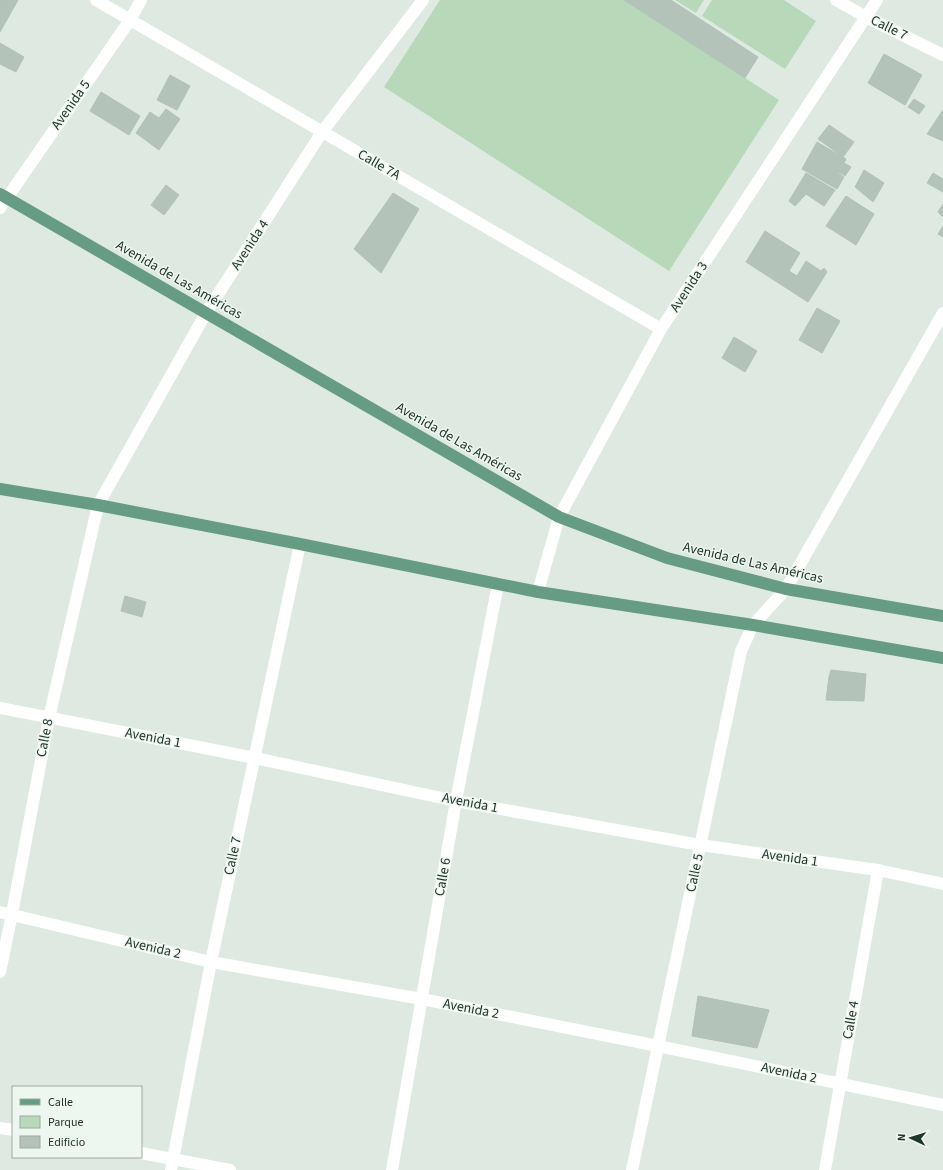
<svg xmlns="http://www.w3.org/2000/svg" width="943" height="1170" font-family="'Source Sans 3',sans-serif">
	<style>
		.green { fill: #b7d9ba }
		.building { fill: #b4c3ba; stroke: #b1c2b8 }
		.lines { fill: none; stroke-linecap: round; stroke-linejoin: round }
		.minor { stroke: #fff; stroke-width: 12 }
		.major { stroke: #659c83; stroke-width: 12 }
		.labels { text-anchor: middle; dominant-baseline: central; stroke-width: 3; stroke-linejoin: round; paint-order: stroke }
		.street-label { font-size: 14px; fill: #20372d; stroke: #eef6f0 }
	</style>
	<rect width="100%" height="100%" fill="#dee9e2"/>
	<g class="green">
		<path d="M440,0H624L779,100L669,271L384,87Z"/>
		<path d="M675,0H704L696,13Z"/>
		<path d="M712,0H784L816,21L785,69L702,16Z"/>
	</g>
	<g class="building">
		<path d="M0,0H18L0,32Z"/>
		<path d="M624,0H671L758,57L745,78Z"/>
		<path d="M0,43L24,57L16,72L0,64Z"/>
		<path d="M884,54L922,75L905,105L868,83Z"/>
		<path d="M170,75L190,86L177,110L157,100Z"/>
		<path d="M101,92L140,116L129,135L90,111Z"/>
		<path d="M914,99L925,106L919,114L908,107Z"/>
		<path d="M166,109L180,119L159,150L136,133L150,112L159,118Z"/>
		<path d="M943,110V141L927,134Z"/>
		<path d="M829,125L854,142L843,157L818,139Z"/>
		<path d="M817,142L846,159L844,163L851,167L845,176L839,172L838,173L844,177L837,189L802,169Z"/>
		<path d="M864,170L884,183L873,202L855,187Z"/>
		<path d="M806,173L835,190L824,206L806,194L795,206L789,201Z"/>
		<path d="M933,173L943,179V192L927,183Z"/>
		<path d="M166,185L179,195L164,215L151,205Z"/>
		<path d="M393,193L419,209L381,273L354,249Z"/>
		<path d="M846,196L874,214L856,245L826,226Z"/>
		<path d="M943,204V217L938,212Z"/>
		<path d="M943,226V237L938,234Z"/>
		<path d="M765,231L800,253L789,271L797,276L806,261L821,271L824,268L827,272L808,302L746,262Z"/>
		<path d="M817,308L840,321L822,353L799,340Z"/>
		<path d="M734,337L757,351L745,372L722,358Z"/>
		<path d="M125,596L146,602L142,617L121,611Z"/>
		<path d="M831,670L866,674L864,701L826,700L829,677Z"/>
		<path d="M698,996L769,1010L757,1048L692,1036Z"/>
	</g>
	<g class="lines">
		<g class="minor">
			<path d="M96,0L661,329"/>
			<path d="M836,0L866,17L943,55"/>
			<path d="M0,208L130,20L141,0"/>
			<path d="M538,592L559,517L661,329L877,0"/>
			<path d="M0,708L255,758L456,801L700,845L878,870L943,884"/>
			<path d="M0,912L211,962L422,999L658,1046L943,1105"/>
			<path d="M0,972L12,914L49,718L98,505L206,313L322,132L423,0"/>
			<path d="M0,1128L13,1130"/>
			<path d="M141,1153L230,1170"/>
			<path d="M171,1170L211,962L300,544"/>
			<path d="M392,1170L456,801L498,584"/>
			<path d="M632,1170L741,651L753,625L786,589L943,313"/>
			<path d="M825,1170L878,870"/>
		</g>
		<g class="major">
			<path d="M0,194L559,517L667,558L786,589L943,616"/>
			<path d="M0,489L98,505L300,544L538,592L753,625L943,658"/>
		</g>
	</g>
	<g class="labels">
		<g class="street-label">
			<text transform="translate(889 28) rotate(26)">Calle 7</text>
			<text transform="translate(71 105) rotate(-55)">Avenida 5</text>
			<text transform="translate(379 165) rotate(30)">Calle 7A</text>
			<text transform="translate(250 245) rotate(-57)">Avenida 4</text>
			<text transform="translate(179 280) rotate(30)">Avenida de Las Américas</text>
			<text transform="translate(689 287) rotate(-57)">Avenida 3</text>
			<text transform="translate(459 442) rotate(30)">Avenida de Las Américas</text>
			<text transform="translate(753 563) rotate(13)">Avenida de Las Américas</text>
			<text transform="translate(45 738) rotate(-79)">Calle 8</text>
			<text transform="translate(153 738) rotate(11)">Avenida 1</text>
			<text transform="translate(470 803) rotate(11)">Avenida 1</text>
			<text transform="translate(233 856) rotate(-78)">Calle 7</text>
			<text transform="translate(790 858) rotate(8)">Avenida 1</text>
			<text transform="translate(695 873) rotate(-78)">Calle 5</text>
			<text transform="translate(443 877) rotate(-80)">Calle 6</text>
			<text transform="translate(153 948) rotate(13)">Avenida 2</text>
			<text transform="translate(471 1009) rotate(11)">Avenida 2</text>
			<text transform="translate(851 1020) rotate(-80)">Calle 4</text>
			<text transform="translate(789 1073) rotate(12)">Avenida 2</text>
		</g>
	</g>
	<rect x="12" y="1086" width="130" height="72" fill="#eef6f0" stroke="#9caaa2"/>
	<rect x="20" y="1099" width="20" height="6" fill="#659c83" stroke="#9caaa2"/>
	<text x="48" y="1106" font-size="12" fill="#20372d">Calle</text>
	<rect x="20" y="1116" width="20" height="12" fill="#b7d9ba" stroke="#9caaa2"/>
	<text x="48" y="1126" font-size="12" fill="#20372d">Parque</text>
	<rect x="20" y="1136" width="20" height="12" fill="#b4c3ba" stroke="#9caaa2"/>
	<text x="48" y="1146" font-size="12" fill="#20372d">Edificio</text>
	<g transform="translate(911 1138) rotate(274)" stroke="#eef6f0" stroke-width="3" paint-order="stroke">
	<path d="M0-3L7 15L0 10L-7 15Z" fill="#20372d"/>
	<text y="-6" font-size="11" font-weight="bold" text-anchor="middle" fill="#20372d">N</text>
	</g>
</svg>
